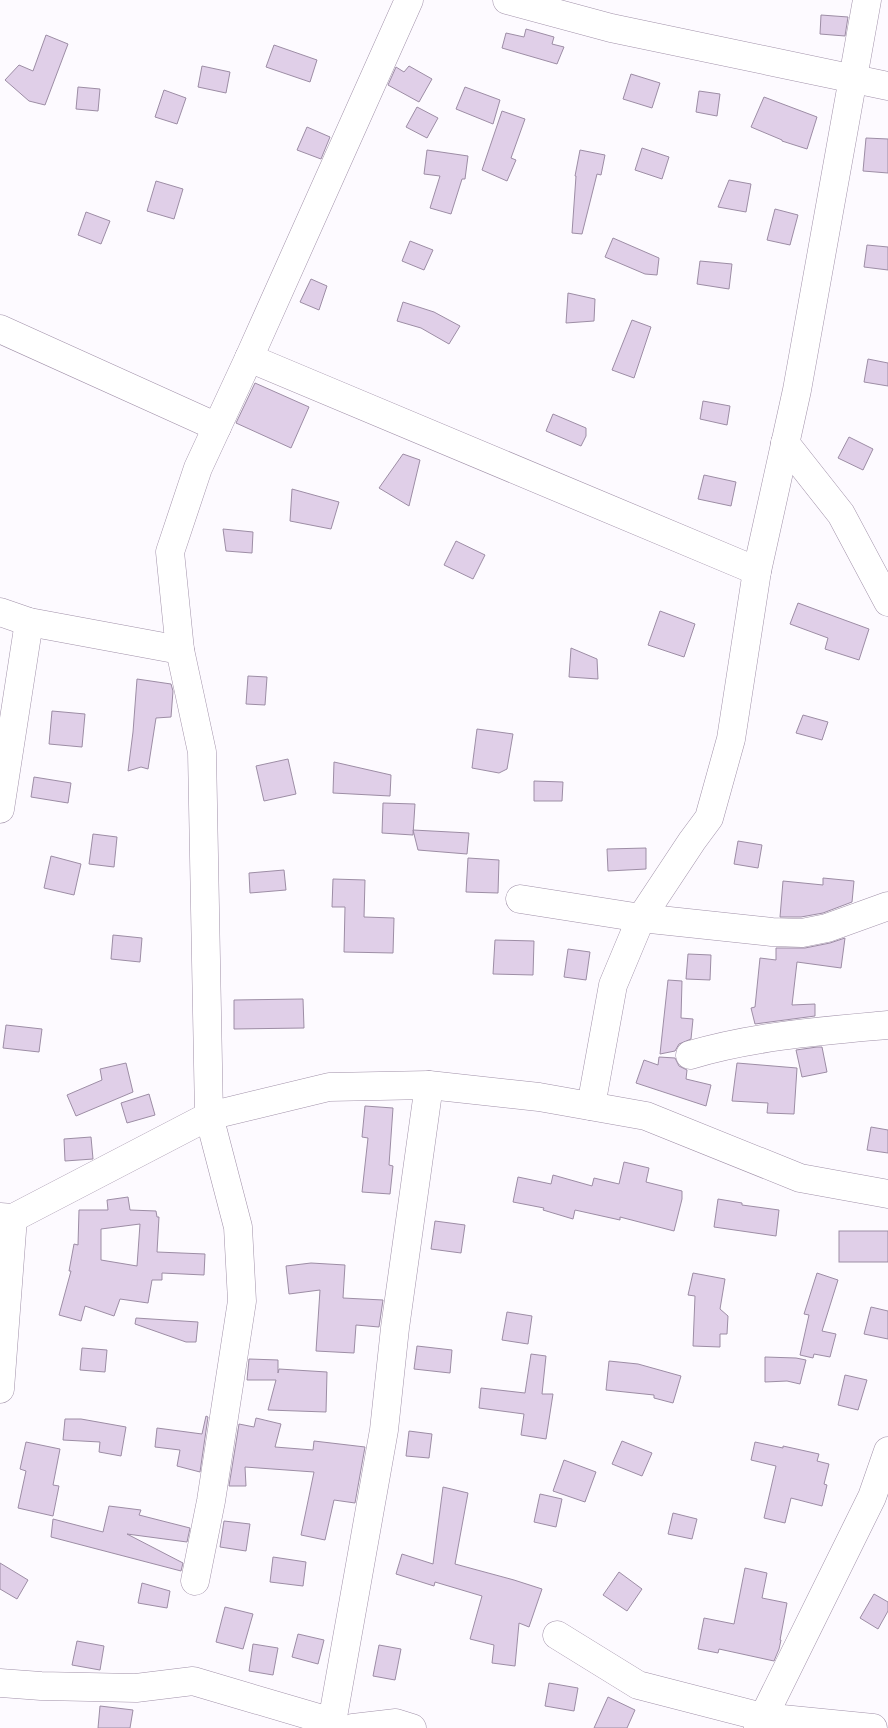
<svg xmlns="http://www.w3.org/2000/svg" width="888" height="1728" font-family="'Open Sans',sans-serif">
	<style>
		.building { fill: #e0cfe8; stroke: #9d8da5; fill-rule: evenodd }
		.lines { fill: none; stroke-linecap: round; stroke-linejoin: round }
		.minor-casing { stroke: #a191a9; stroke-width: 29 }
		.minor { stroke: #fff; stroke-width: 28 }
	</style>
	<rect width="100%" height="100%" fill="#fdfaff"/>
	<g class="building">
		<path d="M821,15L848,17L845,36L820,34Z"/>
		<path d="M526,29L554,37L552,44L564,47L557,64L502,48L506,33L524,37Z"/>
		<path d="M46,35L68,44L45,105L29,101L5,80L19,65L33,71Z"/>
		<path d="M274,45L317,60L310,82L266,67Z"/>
		<path d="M202,66L230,72L226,93L198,87Z"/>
		<path d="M409,66L432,79L419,102L388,85L396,67L404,72Z"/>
		<path d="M631,74L660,83L652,108L623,99Z"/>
		<path d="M78,87L100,89L98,111L76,109Z"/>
		<path d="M465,87L500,100L493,124L456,109Z"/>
		<path d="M164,90L186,98L177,124L155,117Z"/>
		<path d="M699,91L720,94L717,116L696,112Z"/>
		<path d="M764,97L817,117L807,149L782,141V140L751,127Z"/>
		<path d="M417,107L438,118L427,138L406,127Z"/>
		<path d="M502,111L525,119L511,158L516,160L507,181L482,170Z"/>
		<path d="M307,127L330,137L321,159L297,150Z"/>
		<path d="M866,138L888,139V173L863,171Z"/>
		<path d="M642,148L669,157L662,179L635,170Z"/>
		<path d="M427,150L468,156L465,179H462L451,214L430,208L440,176L424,174Z"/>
		<path d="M580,150L605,155L601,175L597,174L582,234L572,233L576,176H575Z"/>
		<path d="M729,180L751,184L746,212L718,207Z"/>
		<path d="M156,181L183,189L174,219L147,211Z"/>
		<path d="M775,209L798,215L790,245L767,240Z"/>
		<path d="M86,212L110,221L101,244L78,235Z"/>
		<path d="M613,238L659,258L657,275L645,274L605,257Z"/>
		<path d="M410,241L433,250L424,270L402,261Z"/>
		<path d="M867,245L888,247V270L864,267Z"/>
		<path d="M700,261L732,264L729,289L697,284Z"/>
		<path d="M311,279L327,286L319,310L300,302Z"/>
		<path d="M568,293L595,299L594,321L566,323Z"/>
		<path d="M403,302L434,312L460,326L449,344L421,328L397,321Z"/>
		<path d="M632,320L651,327L634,378L612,370Z"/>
		<path d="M868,359L888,363V386L864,382Z"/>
		<path d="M255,383L309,407L291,448L236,423Z"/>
		<path d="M703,401L730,406L727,425L700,419Z"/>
		<path d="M553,414L586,428V436L581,446L546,431Z"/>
		<path d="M849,437L873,449L863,470L838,458Z"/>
		<path d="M403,454L420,460L409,506L379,488Z"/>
		<path d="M704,475L736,482L731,506L698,499Z"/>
		<path d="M292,489L339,502L331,529L290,521Z"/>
		<path d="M223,529L253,532L252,553L226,551Z"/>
		<path d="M456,541L485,555L473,579L444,565Z"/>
		<path d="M798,603L869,629L859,660L825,649L828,638L790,624Z"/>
		<path d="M660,611L695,624L684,657L648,645Z"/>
		<path d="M571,648L597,659L598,679L569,677Z"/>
		<path d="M248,676L267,677L265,705L246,704Z"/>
		<path d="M137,679L171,684L173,691L171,717L156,718L148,769L141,767L128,771L133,732Z"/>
		<path d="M52,711L85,714L82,747L49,744Z"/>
		<path d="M803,715L828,722L822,740L796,733Z"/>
		<path d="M477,729L513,734L507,769L499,773L472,768Z"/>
		<path d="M288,759L296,794L264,801L256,766Z"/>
		<path d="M334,762L391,775L390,796L333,793Z"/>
		<path d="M34,777L71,783L68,803L31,797Z"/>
		<path d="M534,781L563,782L562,801H534Z"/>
		<path d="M383,803L415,804L413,835L382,833Z"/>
		<path d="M413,830L469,833L467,854L418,850Z"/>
		<path d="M93,834L117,837L114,867L89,864Z"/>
		<path d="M738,841L762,845L758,868L734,864Z"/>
		<path d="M646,848V869L608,871L607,849Z"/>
		<path d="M51,856L81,864L74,895L44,888Z"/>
		<path d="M468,858L499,860L498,893L466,892Z"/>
		<path d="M284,870L286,890L250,893L249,873Z"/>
		<path d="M823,878L854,881L852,902L823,913L801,917H780L783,881L823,885Z"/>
		<path d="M333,879L365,880L364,917L394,918L393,953L344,952L345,907H332Z"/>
		<path d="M113,935L142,938L140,962L111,959Z"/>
		<path d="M845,938L841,968L797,962L792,1005L815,1004V1016L755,1024L751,1008L755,1007L760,958L776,960V948H805L830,943Z"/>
		<path d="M495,940L534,941L533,975L493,974Z"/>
		<path d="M568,949L590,952L586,980L564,977Z"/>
		<path d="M688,954L711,955L710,980L686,979Z"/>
		<path d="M668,980L682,981L681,1018L693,1019L691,1039L679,1044L675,1051L660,1054Z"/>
		<path d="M303,999L304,1028L234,1029V1000Z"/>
		<path d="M6,1025L42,1029L39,1052L3,1048Z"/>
		<path d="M817,1047H822L827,1072L802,1077L796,1050Z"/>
		<path d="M659,1057L675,1058L679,1066L687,1070L686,1079L711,1085L706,1106L636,1083L644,1060L658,1065Z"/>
		<path d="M126,1063L133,1092L76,1116L67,1095L102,1080L100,1069Z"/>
		<path d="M737,1063L797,1068L794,1114L767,1113L768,1103L732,1101Z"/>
		<path d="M149,1094L155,1115L127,1123L121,1103Z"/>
		<path d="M365,1106L393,1108L389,1165L393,1166L390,1194L362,1192L368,1138L362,1137Z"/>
		<path d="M871,1127L888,1130V1153L867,1150Z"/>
		<path d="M91,1137L93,1159L65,1161L64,1139Z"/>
		<path d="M624,1162L649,1168L646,1182L682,1191V1199L674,1231L620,1217V1220L575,1210L573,1219L543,1210L544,1208L513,1202L518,1177L551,1184L553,1175L592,1186L594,1178L619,1184Z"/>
		<path d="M128,1197L130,1210L156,1211L157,1217H159L157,1252L205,1254L204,1275L162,1273V1280H152L148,1303L120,1299L114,1316L85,1306L81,1321L59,1315L71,1271H69L74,1244L78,1245L79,1210H108L107,1200ZM140,1224L137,1266L101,1260V1229Z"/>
		<path d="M718,1199L742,1203V1205L779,1210L776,1236L714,1227Z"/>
		<path d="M435,1221L465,1225L461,1253L431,1249Z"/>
		<rect x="839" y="1231" width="49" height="31"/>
		<path d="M311,1263L345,1265L343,1298L383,1300L379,1327L356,1325L354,1353L316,1351L320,1290L289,1294L286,1266Z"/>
		<path d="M693,1273L725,1279L720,1309L728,1316L727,1334H720V1347L693,1346L695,1296L688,1295Z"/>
		<path d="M817,1273L838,1280L822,1331L836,1334L830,1357L814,1354L813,1358L800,1355L809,1315L804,1314Z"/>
		<path d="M871,1307L888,1311V1339L864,1334Z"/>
		<path d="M507,1312L532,1316L528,1344L502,1340Z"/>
		<path d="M136,1318L198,1322L196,1342H186L135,1324Z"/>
		<path d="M417,1346L452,1350L450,1373L414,1369Z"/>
		<path d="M82,1348L107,1350L105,1372L80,1370Z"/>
		<path d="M531,1354L546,1356L542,1394H553L546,1439L521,1435L524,1414L479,1408L481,1388L525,1393Z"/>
		<path d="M765,1357L796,1358L806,1360L800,1384L787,1381L765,1382Z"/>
		<path d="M249,1359L278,1360V1373L279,1369L327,1372L326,1412L268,1410L276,1380H247Z"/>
		<path d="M609,1361L638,1364L681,1376L673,1403L654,1398V1395L606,1390Z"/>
		<path d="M845,1375L867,1380L858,1410L838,1405Z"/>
		<path d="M206,1416L208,1417L200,1472L177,1466L180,1450L155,1447L157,1428L202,1434Z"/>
		<path d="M256,1418L281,1424L275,1447L313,1450L314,1441L365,1447L355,1503L334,1500L325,1540L301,1535L314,1472L245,1467L246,1486H229L239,1424L254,1427Z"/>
		<path d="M65,1419H81L126,1427L121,1456L99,1452L100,1442L63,1440Z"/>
		<path d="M409,1431L432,1434L429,1458L406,1456Z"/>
		<path d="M622,1441L652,1453L642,1476L612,1464Z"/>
		<path d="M26,1442L60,1449L53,1485L59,1486L53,1516L18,1508L26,1471L20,1469Z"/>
		<path d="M755,1442L783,1448V1446L819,1454L817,1461L829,1464L824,1484L827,1485L822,1506L791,1498L785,1523L764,1518L776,1466L751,1460Z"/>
		<path d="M564,1460L596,1472L585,1502L553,1491Z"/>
		<path d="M443,1487L468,1493L455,1564L514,1580L542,1589L529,1627L519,1623L515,1666L492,1663L494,1645L470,1639L482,1596L435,1582L434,1586L396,1574L402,1554L433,1564Z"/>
		<path d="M540,1494L562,1499L556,1527L534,1522Z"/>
		<path d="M109,1506L141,1510L139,1515L190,1528L187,1542L127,1534L183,1563L181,1571L51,1537L53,1519L103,1532Z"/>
		<path d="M673,1513L697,1519L692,1539L668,1534Z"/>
		<path d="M224,1521L250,1524L246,1551L220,1547Z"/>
		<path d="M273,1557L306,1562L303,1586L270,1582Z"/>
		<path d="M0,1563L28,1580L17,1599L0,1589Z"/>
		<path d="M745,1568L767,1573L762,1598L787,1603L780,1640H781L779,1649L774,1661L719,1649L718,1653L698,1649L704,1618L734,1624Z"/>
		<path d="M619,1572L642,1589L627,1611L603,1595Z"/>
		<path d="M142,1583L170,1591L167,1608L138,1603Z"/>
		<path d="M874,1594L888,1602V1611L878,1629L860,1618Z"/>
		<path d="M225,1607L253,1614L243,1649L216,1642Z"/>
		<path d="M298,1634L324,1640L318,1664L292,1657Z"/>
		<path d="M77,1641L104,1646L100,1670L72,1665Z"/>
		<path d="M253,1644L278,1648L273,1675L249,1671Z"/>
		<path d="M379,1645L401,1649L395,1680L373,1676Z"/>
		<path d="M549,1683L578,1688L574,1711L545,1706Z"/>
		<path d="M608,1697L635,1710L627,1728H594Z"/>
		<path d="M100,1706L133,1710L130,1728H98Z"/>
	</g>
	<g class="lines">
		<g class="minor-casing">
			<g id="minor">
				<path d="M507,0L611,28L888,86"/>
				<path d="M0,329L217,427"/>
				<path d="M249,358L757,571"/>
				<path d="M785,443L841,514L888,602"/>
				<path d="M0,612L29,622L180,650"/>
				<path d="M0,809L29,622"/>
				<path d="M520,899L641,918L772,932L802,933L827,928L888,906"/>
				<path d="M690,1055C754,1036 821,1031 888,1025"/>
				<path d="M591,1106L613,985L641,918L692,841L709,818L731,739L757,571L797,390L867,0"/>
				<path d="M0,1217L13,1218L209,1116L329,1087L429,1085L539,1097L646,1116L800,1178L888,1194"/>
				<path d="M0,1389L13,1218"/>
				<path d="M195,1581L211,1501L242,1301L238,1227L209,1116L202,752L180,650L170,552L198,468L249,358L409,0"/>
				<path d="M557,1635L638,1685L762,1717L873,1728"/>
				<path d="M0,1683L41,1686L136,1688L193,1681L332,1722L339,1728"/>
				<path d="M331,1728L384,1430L395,1328L429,1085"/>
				<path d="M353,1728L396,1723L412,1728"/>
				<path d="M758,1728L872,1497L888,1451"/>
			</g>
		</g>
		<use href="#minor" class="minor"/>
	</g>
</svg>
